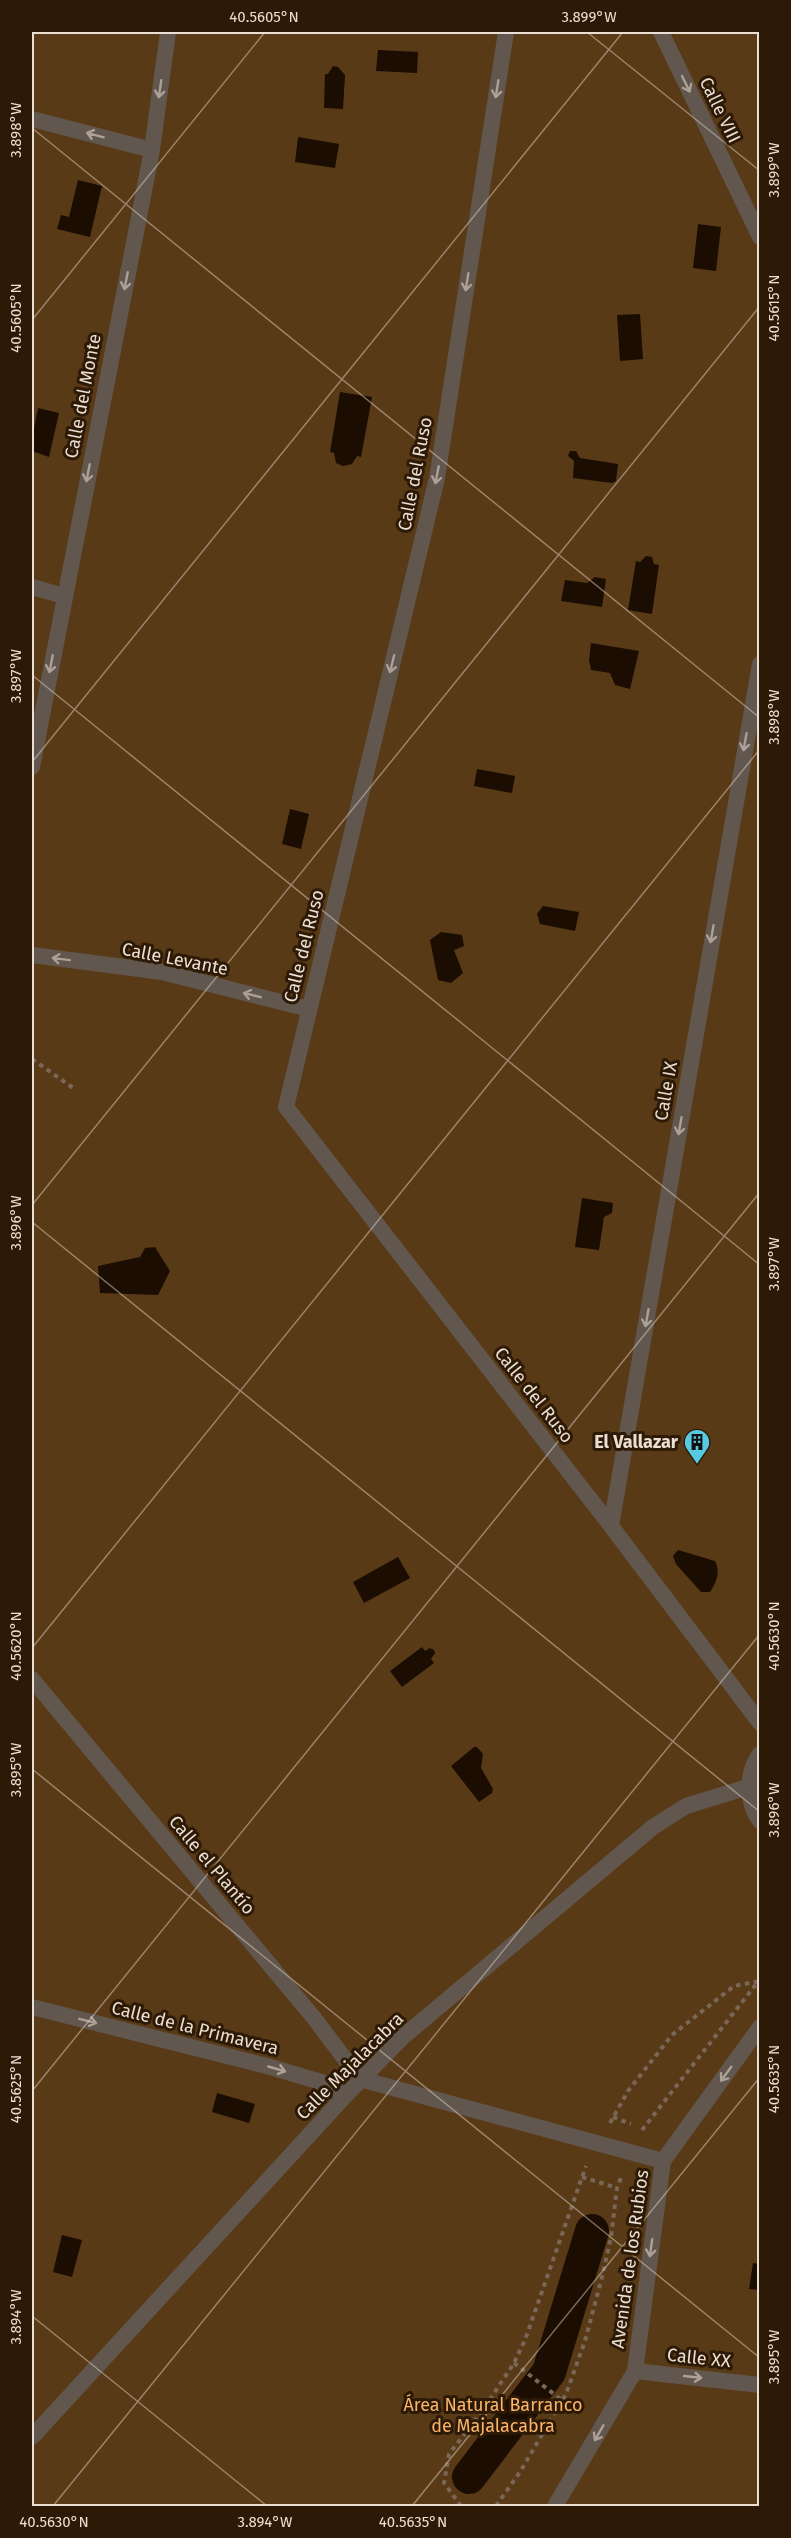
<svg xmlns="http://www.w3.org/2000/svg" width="791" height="2538" font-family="'Fira Sans',sans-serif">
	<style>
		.green { fill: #593a17 }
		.water { fill: #1b0d01 }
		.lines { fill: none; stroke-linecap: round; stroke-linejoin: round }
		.canal { stroke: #1b0d01; stroke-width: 34 }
		.path { stroke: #796857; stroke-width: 4; stroke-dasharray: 4.5 4.5; stroke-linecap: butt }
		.pedestrian { stroke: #61574e; stroke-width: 16 }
		.minor { stroke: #61574e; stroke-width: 16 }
		.tertiary { stroke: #61574e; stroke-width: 16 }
		.oneway { stroke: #ada197 }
		.ticks { fill: none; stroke: #ebded2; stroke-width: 1.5; stroke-opacity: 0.45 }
		.labels { text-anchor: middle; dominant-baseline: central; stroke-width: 6; stroke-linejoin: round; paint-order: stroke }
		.street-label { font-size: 18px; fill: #ebded2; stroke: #2d1a06 }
		.poi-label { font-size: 18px; font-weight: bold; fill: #ebded2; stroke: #2d1a06; text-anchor: end }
		.park-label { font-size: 18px; fill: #fbb469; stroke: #2d1a06 }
		.neatline { fill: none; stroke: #ebded2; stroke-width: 2 }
		.ticks-label { font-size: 15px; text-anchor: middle; fill: #ebded2 }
	</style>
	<rect width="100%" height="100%" fill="#372410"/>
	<rect class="green" x="32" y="32" width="727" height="2474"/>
	<g class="water">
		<path d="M378,50L418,52L417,73L376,71Z"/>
		<path d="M333,66L338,67L345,75L343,109L324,108L325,74H328Z"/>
		<path d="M298,137L339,144L335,168L295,162Z"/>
		<path d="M78,180L102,186L90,237L57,229L61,215L69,217Z"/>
		<path d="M698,224L721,227L716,271L693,268Z"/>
		<path d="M640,314L643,359L620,361L617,315Z"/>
		<path d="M340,392L372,397L361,457L357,456L352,464L343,466L336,463L334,453L330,452Z"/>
		<path d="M38,408L59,413L49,457L32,451V439Z"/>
		<path d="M570,451H576L580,458L618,464L616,481L612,483L573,478L574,461L568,456Z"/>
		<path d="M646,556L652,557L654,564L659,565L652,614L628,610L636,561L640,562Z"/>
		<path d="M595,577L606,579L602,607L561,601L565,580L587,583Z"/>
		<path d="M591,643L639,651L630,689L615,685L610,673L591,670L589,660Z"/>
		<path d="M477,769L515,776L512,793L474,786Z"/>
		<path d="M290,809L309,814L301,849L282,844Z"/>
		<path d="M543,906L579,912L575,931L540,924L537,914Z"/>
		<path d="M441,932L462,935L464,946L454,950L463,973L451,983L438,980L430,940Z"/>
		<path d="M582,1198L613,1203L612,1213L604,1217L599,1250L575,1247Z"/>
		<path d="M155,1247L170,1271L158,1295L100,1293L98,1266L140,1257L145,1248Z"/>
		<path d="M678,1550L715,1561C721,1572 716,1583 710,1592H701L676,1564L673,1556Z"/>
		<path d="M398,1557L410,1578L364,1603L353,1582Z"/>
		<path d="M422,1647L425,1651L430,1648L434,1650L435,1653L431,1659L434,1663L402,1687L390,1671Z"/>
		<path d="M474,1747H477L483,1754L481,1768L493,1789L492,1793L479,1802L451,1766Z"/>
		<path d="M217,2093L255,2104L249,2123L212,2112Z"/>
		<path d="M62,2235L82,2240L72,2277L53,2272Z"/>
		<path d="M753,2263L759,2264V2290L749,2289Z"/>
	</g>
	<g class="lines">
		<path class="canal" d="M469,2477L549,2372L592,2231"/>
		<g class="path">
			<path d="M32,1059L76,1090"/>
			<path d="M613,2117L631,2124"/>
			<path d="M610,2123L628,2091L672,2035L734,1986L760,1981"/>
			<path d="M642,2130L757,1983"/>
			<path d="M582,2177L617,2188"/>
			<path d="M514,2363L563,2401"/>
			<path d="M461,2506L444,2483L449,2454L483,2410L514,2363L525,2340L586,2166"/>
			<path d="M496,2506L520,2472L566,2394L585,2341L602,2277L611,2237L617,2188L622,2175"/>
		</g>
		<path class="pedestrian" d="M360,2079L663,2161"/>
		<g class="minor">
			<path d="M506,32L437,478L286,1107L611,1526L760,1723"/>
			<path d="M661,32L760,237"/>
			<path d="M32,119L152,150"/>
			<path d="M32,587L64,596"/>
			<path d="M32,767L152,150L168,32"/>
			<path d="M32,955L162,972L309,1009"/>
			<path d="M611,1526L760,664"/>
			<path d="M32,1679L314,2018L360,2079"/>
			<path d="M32,2007L267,2066L331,2085L345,2096"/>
			<path d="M635,2371L760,2385"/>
			<path d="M32,2437L345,2096L404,2036L653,1827L686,1806L748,1787"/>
			<path d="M555,2506L635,2371L663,2161L760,2027"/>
		</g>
		<path class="tertiary" d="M760,1754C746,1772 746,1803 760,1821"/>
	</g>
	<defs><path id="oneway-shaft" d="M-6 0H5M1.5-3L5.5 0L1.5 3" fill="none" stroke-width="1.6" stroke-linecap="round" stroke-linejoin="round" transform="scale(1.5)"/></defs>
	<g class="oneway">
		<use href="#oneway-shaft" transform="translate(686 84) rotate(64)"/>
		<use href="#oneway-shaft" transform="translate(160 89) rotate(98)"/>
		<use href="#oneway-shaft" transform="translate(497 89) rotate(99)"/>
		<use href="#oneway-shaft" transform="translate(95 135) rotate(-165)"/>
		<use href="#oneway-shaft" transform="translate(126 281) rotate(101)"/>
		<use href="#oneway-shaft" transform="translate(467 282) rotate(99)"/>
		<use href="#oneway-shaft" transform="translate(88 473) rotate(101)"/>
		<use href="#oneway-shaft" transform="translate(437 475) rotate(101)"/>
		<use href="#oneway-shaft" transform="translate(51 664) rotate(101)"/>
		<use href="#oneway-shaft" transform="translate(392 664) rotate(104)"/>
		<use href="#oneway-shaft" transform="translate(745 742) rotate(100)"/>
		<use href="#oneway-shaft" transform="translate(712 934) rotate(100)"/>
		<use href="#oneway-shaft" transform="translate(61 959) rotate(-173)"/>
		<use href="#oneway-shaft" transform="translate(252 995) rotate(-166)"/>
		<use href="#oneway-shaft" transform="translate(680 1126) rotate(100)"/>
		<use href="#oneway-shaft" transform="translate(647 1318) rotate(100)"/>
		<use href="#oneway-shaft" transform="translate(88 2021) rotate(14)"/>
		<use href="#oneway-shaft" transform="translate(277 2069) rotate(16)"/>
		<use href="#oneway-shaft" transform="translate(726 2074) rotate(126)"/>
		<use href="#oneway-shaft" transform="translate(651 2248) rotate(98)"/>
		<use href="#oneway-shaft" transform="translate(693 2377) rotate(6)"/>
		<use href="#oneway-shaft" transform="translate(599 2433) rotate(120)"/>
	</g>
	<path class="ticks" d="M587,32L760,171M32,128L760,718M32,320L265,32M32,675L760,1265M32,762L623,32M32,1205L760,306M32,1222L760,1812M32,1648L760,749M32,1769L760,2358M32,2091L760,1192M32,2316L267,2506M53,2506L760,1634M412,2506L760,2077"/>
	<defs>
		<g id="building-pin" transform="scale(1.35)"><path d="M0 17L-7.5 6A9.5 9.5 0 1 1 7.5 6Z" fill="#58c9e3" stroke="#2d1a06"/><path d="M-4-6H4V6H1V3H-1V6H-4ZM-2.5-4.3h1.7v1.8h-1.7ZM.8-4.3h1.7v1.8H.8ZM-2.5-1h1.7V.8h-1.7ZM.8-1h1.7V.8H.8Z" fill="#111"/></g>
	</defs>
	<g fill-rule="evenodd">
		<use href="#building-pin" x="697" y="1442"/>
	</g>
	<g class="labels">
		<g class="street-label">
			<text transform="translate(720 110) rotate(64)">Calle VIII</text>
			<text transform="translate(83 396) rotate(-79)">Calle del Monte</text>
			<text transform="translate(415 474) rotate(-79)">Calle del Ruso</text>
			<text transform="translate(304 946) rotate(-76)">Calle del Ruso</text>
			<text transform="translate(175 959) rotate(11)">Calle Levante</text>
			<text transform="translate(666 1091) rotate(-80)">Calle IX</text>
			<text transform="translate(534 1395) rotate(52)">Calle del Ruso</text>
			<text transform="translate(212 1865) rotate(50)">Calle el Plantío</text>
			<text transform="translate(195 2028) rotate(14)">Calle de la Primavera</text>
			<text transform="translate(350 2066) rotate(-45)">Calle Majalacabra</text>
			<text transform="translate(630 2259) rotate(-82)">Avenida de los Rubios</text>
			<text transform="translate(699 2358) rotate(6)">Calle XX</text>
		</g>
		<g class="poi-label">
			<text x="678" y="1442">El Vallazar</text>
		</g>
		<g class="park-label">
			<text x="493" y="2405">Área Natural Barranco<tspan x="493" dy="21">de Majalacabra</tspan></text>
		</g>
	</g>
	<rect width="791" height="2538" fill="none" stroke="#2d1a06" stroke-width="66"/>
	<rect x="33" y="33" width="725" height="2472" class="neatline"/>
	<g class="ticks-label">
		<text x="264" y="22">40.5605°N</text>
		<text x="589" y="22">3.899°W</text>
		<text transform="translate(16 130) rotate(-90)" y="5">3.898°W</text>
		<text transform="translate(774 170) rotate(-90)" y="5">3.899°W</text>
		<text transform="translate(774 308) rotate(-90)" y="5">40.5615°N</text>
		<text transform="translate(16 318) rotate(-90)" y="5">40.5605°N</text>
		<text transform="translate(16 676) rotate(-90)" y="5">3.897°W</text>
		<text transform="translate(774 717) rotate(-90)" y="5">3.898°W</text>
		<text transform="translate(16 1223) rotate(-90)" y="5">3.896°W</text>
		<text transform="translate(774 1264) rotate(-90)" y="5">3.897°W</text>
		<text transform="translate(774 1636) rotate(-90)" y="5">40.5630°N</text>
		<text transform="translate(16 1646) rotate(-90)" y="5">40.5620°N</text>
		<text transform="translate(16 1770) rotate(-90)" y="5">3.895°W</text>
		<text transform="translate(774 1810) rotate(-90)" y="5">3.896°W</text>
		<text transform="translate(774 2079) rotate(-90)" y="5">40.5635°N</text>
		<text transform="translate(16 2089) rotate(-90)" y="5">40.5625°N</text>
		<text transform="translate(16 2317) rotate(-90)" y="5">3.894°W</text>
		<text transform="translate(774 2357) rotate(-90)" y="5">3.895°W</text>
		<text x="54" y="2527">40.5630°N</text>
		<text x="265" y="2527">3.894°W</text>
		<text x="413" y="2527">40.5635°N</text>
	</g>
</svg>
